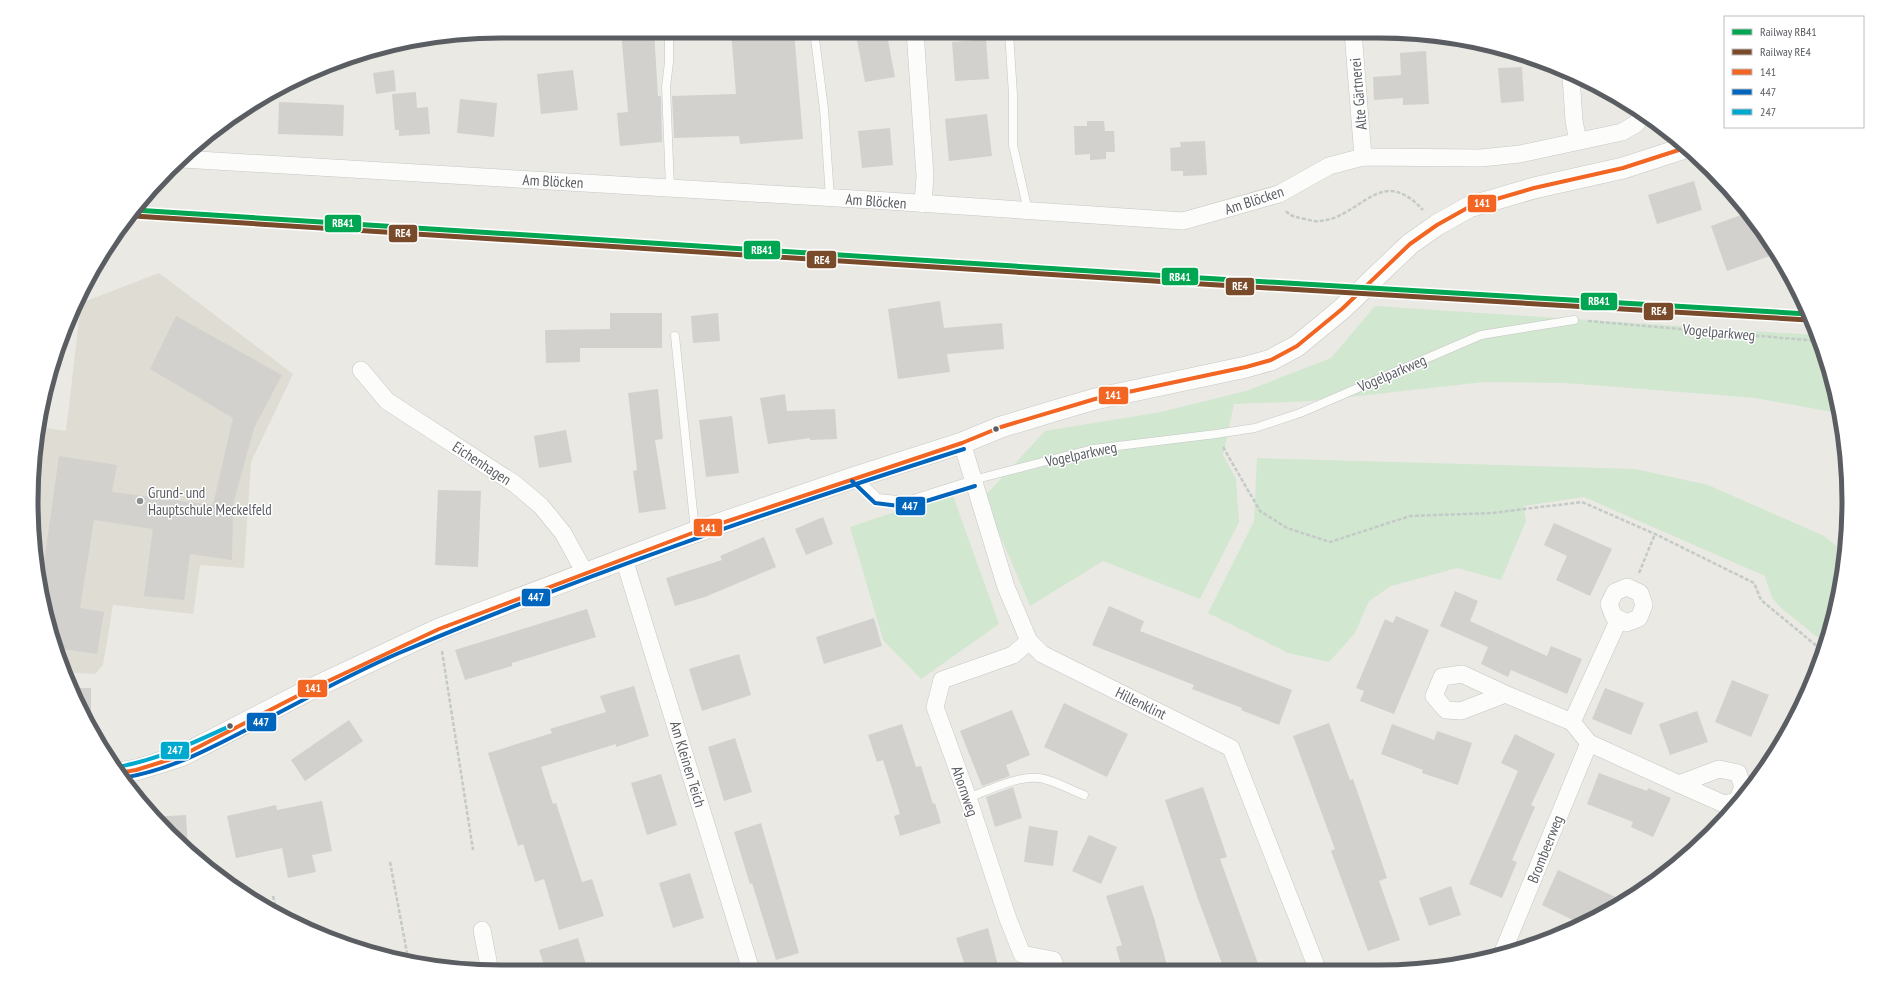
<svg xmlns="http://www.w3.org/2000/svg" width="1880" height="1003" font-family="'PT Sans Narrow',sans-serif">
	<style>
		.education { fill: #dedcd3 }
		.green { fill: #d1e7d0 }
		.building { fill: #d2d1ce }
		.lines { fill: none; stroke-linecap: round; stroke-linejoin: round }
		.service-casing { stroke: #c6c6c5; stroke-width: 9 }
		.minor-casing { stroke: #c6c6c5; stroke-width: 18 }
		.tertiary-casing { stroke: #c6c6c5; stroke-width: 22 }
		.path { stroke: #c4cac7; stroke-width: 2.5; stroke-dasharray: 4 2; stroke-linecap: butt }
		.service { stroke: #fcfcfb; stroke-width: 8 }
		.minor { stroke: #fcfcfb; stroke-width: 17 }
		.tertiary { stroke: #fcfcfb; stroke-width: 21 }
		.bus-1-casing { stroke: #fff; stroke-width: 7 }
		.bus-2-casing { stroke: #fff; stroke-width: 7 }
		.bus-3-casing { stroke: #fff; stroke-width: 7 }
		.bus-1 { stroke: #f26522; stroke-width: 4 }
		.bus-2 { stroke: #0065bd; stroke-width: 4 }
		.bus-3 { stroke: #00a9ce; stroke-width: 4 }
		.rail-1-casing { stroke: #fff; stroke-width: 8 }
		.rail-2-casing { stroke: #fff; stroke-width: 8 }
		.rail-1 { stroke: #00a651; stroke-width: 5 }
		.rail-2 { stroke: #7a4b2a; stroke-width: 5 }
		.bus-dot { fill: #5a5d62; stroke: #fff; stroke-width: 1.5 }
		.poi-dot { fill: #8c8e90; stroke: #fff; stroke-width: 1.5 }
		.labels { text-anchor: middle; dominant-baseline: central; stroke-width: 3; stroke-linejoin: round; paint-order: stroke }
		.street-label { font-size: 15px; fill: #5a5d62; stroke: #fff }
		.poi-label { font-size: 15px; fill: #5a5d62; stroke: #fff; text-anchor: start }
		.rim { fill: none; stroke: #5a5d62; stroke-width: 5 }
		.line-badge { stroke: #fff; stroke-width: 1.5 }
		.badge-label { font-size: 11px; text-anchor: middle; font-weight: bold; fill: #fff }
	</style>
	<rect width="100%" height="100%" fill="#eae9e4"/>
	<path class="education" d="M159,273L293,374L251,462L244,568L200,565L193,614L113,605L103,665L95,674L64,672L47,623L32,532V470L39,427L66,431L81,303Z"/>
	<g class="green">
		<path d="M1375,306L1816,335L1833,380L1838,413L1756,398L1567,383L1484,382L1313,401L1234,404L1223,455L1236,479L1239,522L1200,599L1103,561L1030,606L984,497L1045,431L1161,412L1246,391L1331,358Z"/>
		<path d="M1257,458L1635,469L1708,485L1824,536L1845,553V563L1826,644L1781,608L1772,598L1765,576L1584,497L1524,506L1526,521L1501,580L1457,568L1391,586L1369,601L1355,633L1329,662L1288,653L1208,613L1254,521Z"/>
		<path d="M952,493L999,624L921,679L883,640L850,527Z"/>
	</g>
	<g class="building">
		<path d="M621,31H654L658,96H661L662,142L620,146L617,113L628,112Z"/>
		<path d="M731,31H794L803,139L740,144L739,136L674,138L672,96L736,94Z"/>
		<path d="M887,35L895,77L865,82L857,40Z"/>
		<path d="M986,39L989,79L955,81L952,42Z"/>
		<path d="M1426,51L1429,104L1403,105V98L1374,100L1373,77L1401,75L1400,53Z"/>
		<path d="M1522,67L1524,101L1501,103L1498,68Z"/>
		<path d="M394,70L396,91L376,94L373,73Z"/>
		<path d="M573,70L578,110L541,114L537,74Z"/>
		<path d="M416,92L417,108L428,107L430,134L399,136V130H395L392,94Z"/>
		<path d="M460,99L497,103L494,137L457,133Z"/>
		<path d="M279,102L344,105L343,136L278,134Z"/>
		<path d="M987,114L992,156L949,161L945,119Z"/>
		<path d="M1087,121H1104L1105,131H1114L1115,152H1106V159L1090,160V154L1075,155L1074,126H1087Z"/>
		<path d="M890,128L893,165L862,168L858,131Z"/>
		<path d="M1205,141L1207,175L1183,176V171H1171L1170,148L1181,147L1180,142Z"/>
		<path d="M1694,181L1702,210L1657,224L1648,195Z"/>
		<path d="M1749,212L1776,254L1727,271L1711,226Z"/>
		<path d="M940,301L944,328L1002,323L1004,349L947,354L950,372L898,379L888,309Z"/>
		<path d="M610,313H662V348H580V362L546,363L545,330L610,329Z"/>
		<path d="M718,313L720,341L693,343L691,316Z"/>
		<path d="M176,316L282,375L254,428L233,505L232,560L190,554L184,600L144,596L153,529L94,520L80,608L104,612L97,654L56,648L47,623L41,584L59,456L117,465L112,492L213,505L233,418L150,369Z"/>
		<path d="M658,389L663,439L655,440L666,509L639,513L633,471L637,470L628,393Z"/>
		<path d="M785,394L787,411L835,409L837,439L810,440V438L768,444L760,398Z"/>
		<path d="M732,416L739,473L706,477L699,420Z"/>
		<path d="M566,430L572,462L539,468L534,436Z"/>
		<path d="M438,490L481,491L478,567L435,565Z"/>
		<path d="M823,517L833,544L806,555L795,529Z"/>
		<path d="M1554,523L1612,549L1590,596L1556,580L1567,556L1544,545Z"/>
		<path d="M764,537L776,567L705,597L675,606L666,578L722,560L720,556Z"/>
		<path d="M1455,591L1478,601L1470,621L1547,656L1551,646L1582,659L1567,694L1511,670L1508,677L1481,664L1488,647L1440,626Z"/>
		<path d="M1109,606L1144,621L1140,631L1292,690L1279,725L1241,710L1242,708L1192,689L1194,685L1092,645Z"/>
		<path d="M587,609L596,637L512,663V666L465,680L455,650Z"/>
		<path d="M1396,616L1429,630L1394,714L1360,701L1364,691L1356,688L1385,619L1393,623Z"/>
		<path d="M874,618L882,646L824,664L816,637Z"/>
		<path d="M739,654L751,695L702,711L689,669Z"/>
		<path d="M1732,680L1769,695L1751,737L1715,722Z"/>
		<path d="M634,686L649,736L616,747V744L541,767L553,804L556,803L582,882L592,879L604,916L559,930L544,879L535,882L523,844L518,846L488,753L552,733L550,729L606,712L600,696Z"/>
		<path d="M70,688H91V727L76,699Z"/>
		<path d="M1605,688L1644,703L1631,735L1592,719Z"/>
		<path d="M1064,703L1128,734L1107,777L1044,747Z"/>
		<path d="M1012,710L1030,755L1006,765L1010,776L982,786L960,731Z"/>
		<path d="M1697,711L1708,742L1670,755L1659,724Z"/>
		<path d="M349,720L363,741L305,781L291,760Z"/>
		<path d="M1329,723L1350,780L1353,779L1387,878L1379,881L1400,940L1368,951L1331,851L1335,849L1293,736Z"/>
		<path d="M902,724L916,767L921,766L933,804L935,803L941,823L900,836L894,816L900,814L883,760L877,762L868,735Z"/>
		<path d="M1392,724L1434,740L1437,731L1472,743L1458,785L1422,773L1423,770L1381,754Z"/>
		<path d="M1515,734L1555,754L1531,805L1535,807L1512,860L1517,862L1502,898L1469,884L1518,771L1501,763Z"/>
		<path d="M735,738L752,792L724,801L708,747Z"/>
		<path d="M1599,773L1647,791L1648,788L1671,798L1653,837L1631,827L1633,822L1587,804Z"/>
		<path d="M661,774L677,825L647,835L631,783Z"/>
		<path d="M1013,787L1022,818L995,827L986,797Z"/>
		<path d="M1203,787L1227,857L1220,859L1260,969H1224L1198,899L1165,800Z"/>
		<path d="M322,801L332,851L312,855L316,872L288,878L282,848L236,858L227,816L276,805L277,810Z"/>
		<path d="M186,815L188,850L153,817Z"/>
		<path d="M761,823L799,953L776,960L752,883L750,884L734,832Z"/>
		<path d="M1029,826L1058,831L1053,866L1024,862Z"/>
		<path d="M1089,835L1117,847L1101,884L1072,871Z"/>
		<path d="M1558,870L1624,901L1579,923L1542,905Z"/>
		<path d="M690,873L704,918L673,928L659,883Z"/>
		<path d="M1143,885L1154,918L1168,969H1122L1116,947L1122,945L1106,896Z"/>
		<path d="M1451,886L1461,915L1429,926L1419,898Z"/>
		<path d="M988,928L999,969H966L956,938Z"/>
		<path d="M578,938L588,971H546L539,950Z"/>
	</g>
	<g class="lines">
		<g class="service-casing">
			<g id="service">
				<path d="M814,31L824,109L830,198"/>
				<path d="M1009,32L1013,95V145L1028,211"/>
				<path d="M669,39V62L666,87L670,188"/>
				<path d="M675,336L695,531"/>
				<path d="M857,478L878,498L907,501L973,480L1093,449L1216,434L1255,428L1300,413L1481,335L1574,320"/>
				<path d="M968,798C989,790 1022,773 1044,779C1057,782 1071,790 1084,795"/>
			</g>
		</g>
		<g class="minor-casing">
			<g id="minor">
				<path d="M915,31L925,176L923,204"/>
				<path d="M1353,32L1363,157"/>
				<path d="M1571,76L1574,121L1578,141"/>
				<path d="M182,159L888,201L1183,221L1279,194L1329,166L1363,157L1481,158L1520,154L1622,132L1636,124L1643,115"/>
				<path d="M361,370L387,401L515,484L541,506L563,533L585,573"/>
				<path d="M962,443L1006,587L1029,641L1042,654L1231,748L1317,968"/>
				<path d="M624,559L751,970"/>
				<path d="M1029,641L1013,655L942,680L935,707L968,798L1008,919L1022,954L1053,960L1056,969"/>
				<path d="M1505,694L1462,674L1442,677L1434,696L1446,710L1461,711L1505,694L1572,722L1589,743"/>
				<path d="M1572,722L1619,619L1614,617L1609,604L1615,592L1627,587L1640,593L1644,605L1639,618L1626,623L1619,619"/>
				<path d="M1719,769L1738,773L1743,787L1737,801L1724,804L1679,784Z"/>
				<path d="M482,930L490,971"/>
				<path d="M1502,954L1589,743L1679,784"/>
			</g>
		</g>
		<g class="tertiary-casing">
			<path id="tertiary" d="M118,773L136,770L181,756L307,691L439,629L695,532L856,477L962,443L1001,427L1054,411L1095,399L1246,367L1271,360L1297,346L1342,309L1410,244L1437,225L1469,207L1534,188L1623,168L1688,147"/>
		</g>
		<g class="path">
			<path d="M1286,211C1291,217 1297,217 1305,219C1310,220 1315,222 1320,221C1361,218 1380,163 1423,210"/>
			<path d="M1588,321L1818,341"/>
			<path d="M1223,447L1260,511L1287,528L1330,542L1410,516L1492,513L1582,502L1655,534L1754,583L1761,600L1824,652"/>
			<path d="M1639,573L1655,534"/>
			<path d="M442,651L473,850"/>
			<path d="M390,862L407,953"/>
			<path d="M273,896L277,913"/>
		</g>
		<use href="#service" class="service"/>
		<use href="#minor" class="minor"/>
		<use href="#tertiary" class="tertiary"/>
		<g class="bus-1-casing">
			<path id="bus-1" d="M118,773L136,770L181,756L307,691L439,629L695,532L962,443L1001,427L1095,399L1246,367L1271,360L1297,346L1342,309L1410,244L1437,225L1469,207L1534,188L1623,168L1688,147"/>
		</g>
		<g class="bus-2-casing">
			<g id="bus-2">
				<path d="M852,481L875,503L907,507L975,486"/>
				<path d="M122,778C166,771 201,753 240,733C293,706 345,676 399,653C583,575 773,510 964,449"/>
			</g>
		</g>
		<g class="bus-3-casing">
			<path id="bus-3" d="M117,767C158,760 193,743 230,726"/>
		</g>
		<use href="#bus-1" class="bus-1"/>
		<use href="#bus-2" class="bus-2"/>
		<use href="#bus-3" class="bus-3"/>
		<g class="rail-1-casing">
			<path id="rail-1" d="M134,210L1185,277L1808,314"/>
		</g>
		<g class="rail-2-casing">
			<path id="rail-2" d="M134,216L1185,283L1808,320"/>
		</g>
		<use href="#rail-1" class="rail-1"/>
		<use href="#rail-2" class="rail-2"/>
	</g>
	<g class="bus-dot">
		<circle cx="996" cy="429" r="3.5"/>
		<circle cx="230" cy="726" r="3.5"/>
	</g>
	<circle class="poi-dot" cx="140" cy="501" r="4"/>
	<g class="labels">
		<g class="street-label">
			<text transform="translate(1358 94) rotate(-95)">Alte Gärtnerei</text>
			<text transform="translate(553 181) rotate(3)">Am Blöcken</text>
			<text transform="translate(1254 200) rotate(-18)">Am Blöcken</text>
			<text transform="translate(876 201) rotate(4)">Am Blöcken</text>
			<text transform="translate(1719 332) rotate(5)">Vogelparkweg</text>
			<text transform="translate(1392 373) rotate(-23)">Vogelparkweg</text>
			<text transform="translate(1081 454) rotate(-12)">Vogelparkweg</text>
			<text transform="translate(482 463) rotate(33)">Eichenhagen</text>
			<text transform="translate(1141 703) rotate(26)">Hillenklint</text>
			<text transform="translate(688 764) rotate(73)">Am Kleinen Teich</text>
			<text transform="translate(965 791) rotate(71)">Ahornweg</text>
			<text transform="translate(1545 849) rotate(-68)">Brombeerweg</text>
		</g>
		<g class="poi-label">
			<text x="148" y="492">Grund- und<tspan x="148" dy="17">Hauptschule Meckelfeld</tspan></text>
		</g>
	</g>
	<path d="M0 0H1880V1003H0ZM501 38H1379A463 463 0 0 1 1842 501V502A463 463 0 0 1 1379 965H501A463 463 0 0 1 38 502V501A463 463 0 0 1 501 38Z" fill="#fff" fill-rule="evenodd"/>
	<path class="rim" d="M501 38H1379A463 463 0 0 1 1842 501V502A463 463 0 0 1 1379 965H501A463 463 0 0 1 38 502V501A463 463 0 0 1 501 38Z"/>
	<g class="line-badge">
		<rect x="1467" y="194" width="30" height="19" rx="4" fill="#f26522"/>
		<rect x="324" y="214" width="38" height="19" rx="4" fill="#00a651"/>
		<rect x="388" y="224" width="30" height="19" rx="4" fill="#7a4b2a"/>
		<rect x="743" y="240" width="38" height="20" rx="4" fill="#00a651"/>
		<rect x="806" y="250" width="31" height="19" rx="4" fill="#7a4b2a"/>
		<rect x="1161" y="267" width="38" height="19" rx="4" fill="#00a651"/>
		<rect x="1225" y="277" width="30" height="19" rx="4" fill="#7a4b2a"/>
		<rect x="1580" y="292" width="38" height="19" rx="4" fill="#00a651"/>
		<rect x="1643" y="302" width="31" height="19" rx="4" fill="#7a4b2a"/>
		<rect x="1098" y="386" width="31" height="19" rx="4" fill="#f26522"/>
		<rect x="895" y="496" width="31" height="20" rx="4" fill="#0065bd"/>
		<rect x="693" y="518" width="30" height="19" rx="4" fill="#f26522"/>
		<rect x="521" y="588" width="30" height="19" rx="4" fill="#0065bd"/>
		<rect x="297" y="679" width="31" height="19" rx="4" fill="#f26522"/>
		<rect x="246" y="712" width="31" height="20" rx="4" fill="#0065bd"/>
		<rect x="160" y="741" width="30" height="19" rx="4" fill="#00a9ce"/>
	</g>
	<g class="badge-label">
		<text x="1482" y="207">141</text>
		<text x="343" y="227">RB41</text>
		<text x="403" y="237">RE4</text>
		<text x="762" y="254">RB41</text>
		<text x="822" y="264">RE4</text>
		<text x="1180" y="281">RB41</text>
		<text x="1240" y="290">RE4</text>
		<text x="1599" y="305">RB41</text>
		<text x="1659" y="315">RE4</text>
		<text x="1113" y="399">141</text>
		<text x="910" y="510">447</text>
		<text x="708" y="532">141</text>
		<text x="536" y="601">447</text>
		<text x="313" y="692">141</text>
		<text x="261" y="726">447</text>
		<text x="175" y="754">247</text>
	</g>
	<rect x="1724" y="16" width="140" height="112" fill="#ffffff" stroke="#bdbec0"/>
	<rect x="1732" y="29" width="20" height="6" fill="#00a651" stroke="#bdbec0"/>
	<text x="1760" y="36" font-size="12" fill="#5a5d62">Railway RB41</text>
	<rect x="1732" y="49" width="20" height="6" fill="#7a4b2a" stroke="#bdbec0"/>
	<text x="1760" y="56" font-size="12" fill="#5a5d62">Railway RE4</text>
	<rect x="1732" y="69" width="20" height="6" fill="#f26522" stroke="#bdbec0"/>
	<text x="1760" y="76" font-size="12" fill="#5a5d62">141</text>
	<rect x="1732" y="89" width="20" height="6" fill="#0065bd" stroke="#bdbec0"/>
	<text x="1760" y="96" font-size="12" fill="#5a5d62">447</text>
	<rect x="1732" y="109" width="20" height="6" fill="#00a9ce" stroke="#bdbec0"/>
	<text x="1760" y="116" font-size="12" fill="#5a5d62">247</text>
</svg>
